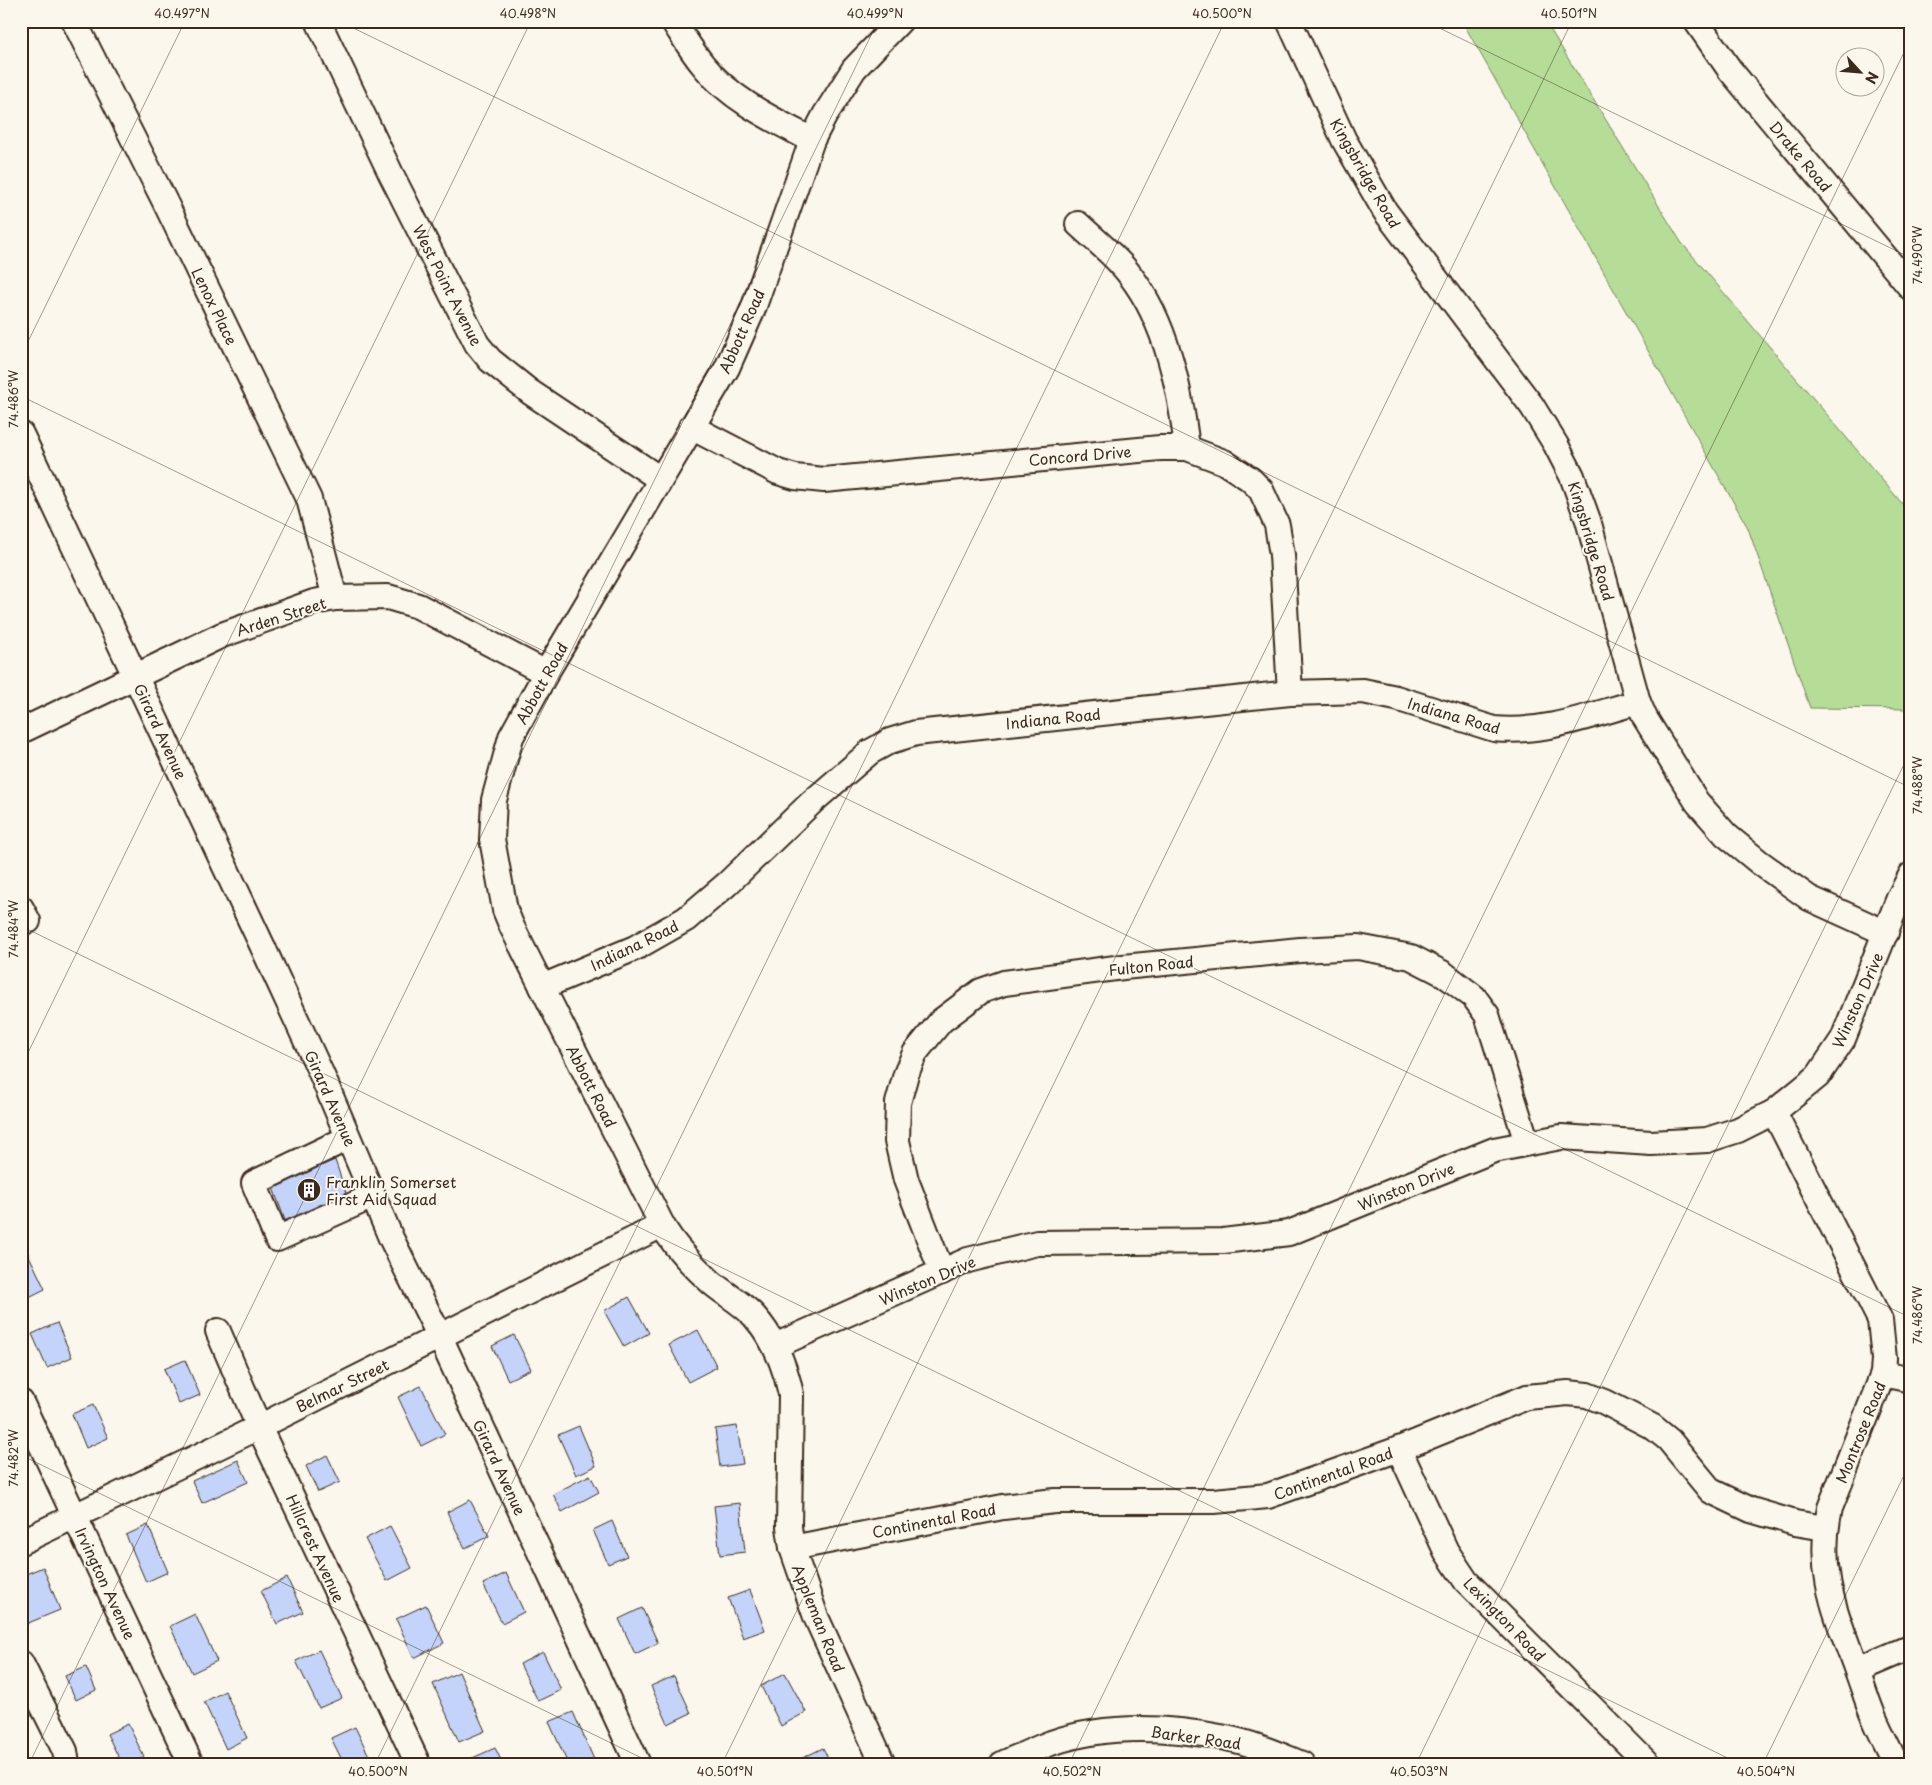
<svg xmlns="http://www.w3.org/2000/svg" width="1932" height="1785" font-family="'Playpen Sans',sans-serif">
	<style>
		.green { fill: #b6dd98; stroke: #78845b }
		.building { fill: #c3d3f9; stroke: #3b2a1e }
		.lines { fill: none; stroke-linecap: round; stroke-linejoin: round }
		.minor-casing { stroke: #3b2a1e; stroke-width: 28 }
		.minor { stroke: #fbf7ec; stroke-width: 24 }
		.ticks { fill: none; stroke: #3b2a1e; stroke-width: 1; stroke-opacity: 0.45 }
		.labels { text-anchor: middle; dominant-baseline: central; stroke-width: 4; stroke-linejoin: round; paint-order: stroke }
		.street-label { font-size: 15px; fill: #3b2a1e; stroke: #fbf7ec }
		.poi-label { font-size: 15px; fill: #3b2a1e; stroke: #fbf7ec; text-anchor: start }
		.neatline { fill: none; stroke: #3b2a1e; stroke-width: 2 }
		.ticks-label { font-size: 12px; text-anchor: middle; fill: #3b2a1e }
	</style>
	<rect width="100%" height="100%" fill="#fbf7ec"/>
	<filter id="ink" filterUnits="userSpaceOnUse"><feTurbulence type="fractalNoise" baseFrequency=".02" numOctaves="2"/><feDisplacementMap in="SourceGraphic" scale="10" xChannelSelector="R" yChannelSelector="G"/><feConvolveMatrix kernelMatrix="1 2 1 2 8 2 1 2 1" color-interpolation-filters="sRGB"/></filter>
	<g filter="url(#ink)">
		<path class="green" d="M1462,21H1545L1681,242L1911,514V709L1810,708L1748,528Z"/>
		<g class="building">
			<path d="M335,1160L347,1196L287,1226L272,1185Z"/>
			<path d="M21,1239L45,1289L21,1301Z"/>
			<path d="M629,1297L649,1333L624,1347L604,1311Z"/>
			<path d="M57,1323L72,1357L47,1368L32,1334Z"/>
			<path d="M698,1330L717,1367L688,1382L669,1345Z"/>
			<path d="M514,1335L531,1369L508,1380L492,1346Z"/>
			<path d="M185,1360L200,1395L179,1404L164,1369Z"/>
			<path d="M421,1386L445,1434L421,1446L398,1397Z"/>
			<path d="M93,1405L108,1438L86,1448L72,1414Z"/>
			<path d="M579,1426L596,1466L576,1475L558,1435Z"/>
			<path d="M737,1426L743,1464L720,1467L715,1429Z"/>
			<path d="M327,1455L340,1482L318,1492L306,1466Z"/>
			<path d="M238,1460L248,1482L202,1503L192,1481Z"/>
			<path d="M590,1475L599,1492L562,1512L553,1494Z"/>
			<path d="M470,1500L489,1536L465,1548L447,1512Z"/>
			<path d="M740,1503L745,1552L720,1555L714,1506Z"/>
			<path d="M612,1521L627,1556L608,1564L593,1530Z"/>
			<path d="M148,1525L168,1572L146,1582L126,1535Z"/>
			<path d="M390,1526L412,1568L387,1581L365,1539Z"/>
			<path d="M43,1567L60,1610L21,1626V1576Z"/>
			<path d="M506,1573L524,1612L502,1623L483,1584Z"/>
			<path d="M287,1578L303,1612L277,1624L261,1591Z"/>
			<path d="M750,1590L765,1630L743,1638L728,1598Z"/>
			<path d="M426,1605L444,1643L414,1658L396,1619Z"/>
			<path d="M642,1608L658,1643L635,1654L619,1619Z"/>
			<path d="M195,1614L217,1661L192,1673L170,1626Z"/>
			<path d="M319,1650L342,1698L319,1708L296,1661Z"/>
			<path d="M543,1652L561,1690L538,1701L520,1664Z"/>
			<path d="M86,1667L96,1690L76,1700L65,1676Z"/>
			<path d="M459,1672L485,1731L459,1742L433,1684Z"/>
			<path d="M785,1673L806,1712L781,1726L761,1686Z"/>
			<path d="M674,1676L691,1713L668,1724L651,1686Z"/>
			<path d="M225,1691L247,1738L226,1749L204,1702Z"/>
			<path d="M573,1712L596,1764H568L549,1722Z"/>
			<path d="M128,1724L144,1757L131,1764H122L107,1734Z"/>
			<path d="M355,1727L372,1762L368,1764H344L331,1738Z"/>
			<path d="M495,1748L503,1764H459Z"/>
			<path d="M823,1748L831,1764H795L794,1762Z"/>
		</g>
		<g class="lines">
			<g class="minor-casing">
				<g id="minor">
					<path d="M74,21L164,200L309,499L335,598"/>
					<path d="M318,21L391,174L477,344L490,360L530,392L660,479"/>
					<path d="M673,21C683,36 692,52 704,66C731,100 774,120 812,140"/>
					<path d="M1289,21L1344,140L1385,211L1532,406L1556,445L1572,476L1588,520L1638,702L1645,718L1697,802L1726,835L1759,862L1809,898L1886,933"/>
					<path d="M1696,21L1730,70L1911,288"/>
					<path d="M1078,224C1095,240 1117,257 1130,275C1167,323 1180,389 1187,448"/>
					<path d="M691,427L778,472L795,477L824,480L1160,448H1187L1224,462L1250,479L1261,490L1277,525L1282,555L1290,693"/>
					<path d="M21,434L261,943L321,1073L391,1238L440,1337L638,1764"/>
					<path d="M21,731L222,635L314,602L335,598L388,597L418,606L546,673"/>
					<path d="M21,908L28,921"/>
					<path d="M542,987L635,948L686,919L727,884L812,802L870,752L890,741L916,733L1290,693L1363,691L1396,698L1494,729C1543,734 1591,715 1638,702"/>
					<path d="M1774,1112L1880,1320L1884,1359L1883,1374L1830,1508C1816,1570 1835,1611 1856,1668C1863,1686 1868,1705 1876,1722C1882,1736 1890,1750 1896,1764"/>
					<path d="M348,1138L254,1183L277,1239L373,1196"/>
					<path d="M942,1272L906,1180L897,1141L898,1103L906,1074L915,1053L941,1021L981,991L1004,983L1123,967L1300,950L1358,947L1411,957L1444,974L1474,997L1487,1015L1527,1143"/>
					<path d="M218,1331L259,1427L418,1764"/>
					<path d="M775,1346L968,1260L1037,1243L1223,1241L1289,1233L1494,1150L1561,1137L1651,1143L1707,1140L1738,1130L1774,1112L1818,1076L1843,1039L1899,898L1911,875"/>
					<path d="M1883,1374L1911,1380"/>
					<path d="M21,1402L191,1764"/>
					<path d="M1399,1449L1446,1551L1466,1581L1648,1764"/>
					<path d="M21,1542L259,1427L662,1225"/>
					<path d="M792,1548L1003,1507L1055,1501H1214L1268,1496L1399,1449L1527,1397L1568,1393L1587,1395L1605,1402L1653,1427L1669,1440L1711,1491L1751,1510L1795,1523L1825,1528"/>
					<path d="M21,1663L65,1751L67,1764"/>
					<path d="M1857,1670L1911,1647"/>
					<path d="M883,1764L816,1617L792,1548L789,1527L791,1394C785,1366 773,1337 754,1316C742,1303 725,1294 712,1283C693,1266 674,1246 662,1225L512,927L505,910L492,839L494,800L511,737L546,673L727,368L753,309L812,140L825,115L854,69L900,21"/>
					<path d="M1002,1764C1018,1757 1035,1749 1051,1743C1106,1724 1170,1727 1226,1738C1252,1743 1277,1754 1302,1764"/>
				</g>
			</g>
			<use href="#minor" class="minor"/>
		</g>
	</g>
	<path class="ticks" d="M339,21L1911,788M1425,21L1911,258M21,356L185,21M21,396L1911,1318M21,926L1740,1764M21,1067L531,21M21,1455L654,1764M29,1764L878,21M375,1764L1225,21M722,1764L1572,21M1069,1764L1911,38M1416,1764L1911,750M1763,1764L1911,1461"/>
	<defs>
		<g id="building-disc" transform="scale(1.25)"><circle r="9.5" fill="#3b2a1e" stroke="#fbf7ec"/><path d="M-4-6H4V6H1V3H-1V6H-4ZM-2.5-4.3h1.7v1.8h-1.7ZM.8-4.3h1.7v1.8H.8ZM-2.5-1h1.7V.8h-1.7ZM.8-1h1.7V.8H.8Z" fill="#fff"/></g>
	</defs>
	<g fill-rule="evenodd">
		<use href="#building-disc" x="309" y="1190"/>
	</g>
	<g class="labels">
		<g class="street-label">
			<text transform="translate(1801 156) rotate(50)">Drake Road</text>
			<text transform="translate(1366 173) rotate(60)">Kingsbridge Road</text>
			<text transform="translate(448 285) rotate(63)">West Point Avenue</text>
			<text transform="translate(215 306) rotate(64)">Lenox Place</text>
			<text transform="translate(741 331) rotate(-66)">Abbott Road</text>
			<text transform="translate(1080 455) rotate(-5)">Concord Drive</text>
			<text transform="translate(1592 541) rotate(73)">Kingsbridge Road</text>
			<text transform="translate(281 616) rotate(-18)">Arden Street</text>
			<text transform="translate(541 683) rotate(-61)">Abbott Road</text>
			<text transform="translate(1454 715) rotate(16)">Indiana Road</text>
			<text transform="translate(1053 718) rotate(-6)">Indiana Road</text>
			<text transform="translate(161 731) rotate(65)">Girard Avenue</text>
			<text transform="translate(634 945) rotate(-26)">Indiana Road</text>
			<text transform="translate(1151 965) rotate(-6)">Fulton Road</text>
			<text transform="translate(1857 1000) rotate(-66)">Winston Drive</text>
			<text transform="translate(592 1086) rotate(63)">Abbott Road</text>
			<text transform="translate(331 1098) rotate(66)">Girard Avenue</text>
			<text transform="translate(1406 1186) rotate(-22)">Winston Drive</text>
			<text transform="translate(927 1280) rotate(-23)">Winston Drive</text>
			<text transform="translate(342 1385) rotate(-26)">Belmar Street</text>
			<text transform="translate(1860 1432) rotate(-68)">Montrose Road</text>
			<text transform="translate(500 1467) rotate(65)">Girard Avenue</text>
			<text transform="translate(1333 1473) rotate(-20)">Continental Road</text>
			<text transform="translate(934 1520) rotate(-11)">Continental Road</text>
			<text transform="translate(316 1548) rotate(65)">Hillcrest Avenue</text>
			<text transform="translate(106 1583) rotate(65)">Irvington Avenue</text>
			<text transform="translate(819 1618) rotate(68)">Appleman Road</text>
			<text transform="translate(1505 1619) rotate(46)">Lexington Road</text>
			<text transform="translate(1196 1737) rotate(8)">Barker Road</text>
		</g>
		<g class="poi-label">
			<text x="326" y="1181">Franklin Somerset<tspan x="326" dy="17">First Aid Squad</tspan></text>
		</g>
	</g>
	<rect width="1932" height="1785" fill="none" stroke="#fbf7ec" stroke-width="55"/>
	<g transform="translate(1860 72) rotate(116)"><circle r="24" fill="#fbf7ec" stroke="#aea59a"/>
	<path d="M0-4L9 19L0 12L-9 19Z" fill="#3b2a1e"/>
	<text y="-8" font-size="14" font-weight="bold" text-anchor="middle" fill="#3b2a1e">N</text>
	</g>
	<rect x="28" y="28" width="1876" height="1730" class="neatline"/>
	<g class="ticks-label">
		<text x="182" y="18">40.497°N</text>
		<text x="528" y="18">40.498°N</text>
		<text x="875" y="18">40.499°N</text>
		<text x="1222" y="18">40.500°N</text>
		<text x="1569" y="18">40.501°N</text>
		<text transform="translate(1918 255) rotate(-90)" y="4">74.490°W</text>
		<text transform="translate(14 399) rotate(-90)" y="4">74.486°W</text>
		<text transform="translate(1918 785) rotate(-90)" y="4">74.488°W</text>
		<text transform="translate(14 929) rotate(-90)" y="4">74.484°W</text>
		<text transform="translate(1918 1315) rotate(-90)" y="4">74.486°W</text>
		<text transform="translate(14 1458) rotate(-90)" y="4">74.482°W</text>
		<text x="378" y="1776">40.500°N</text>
		<text x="725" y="1776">40.501°N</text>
		<text x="1072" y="1776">40.502°N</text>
		<text x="1419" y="1776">40.503°N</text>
		<text x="1766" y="1776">40.504°N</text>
	</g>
</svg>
